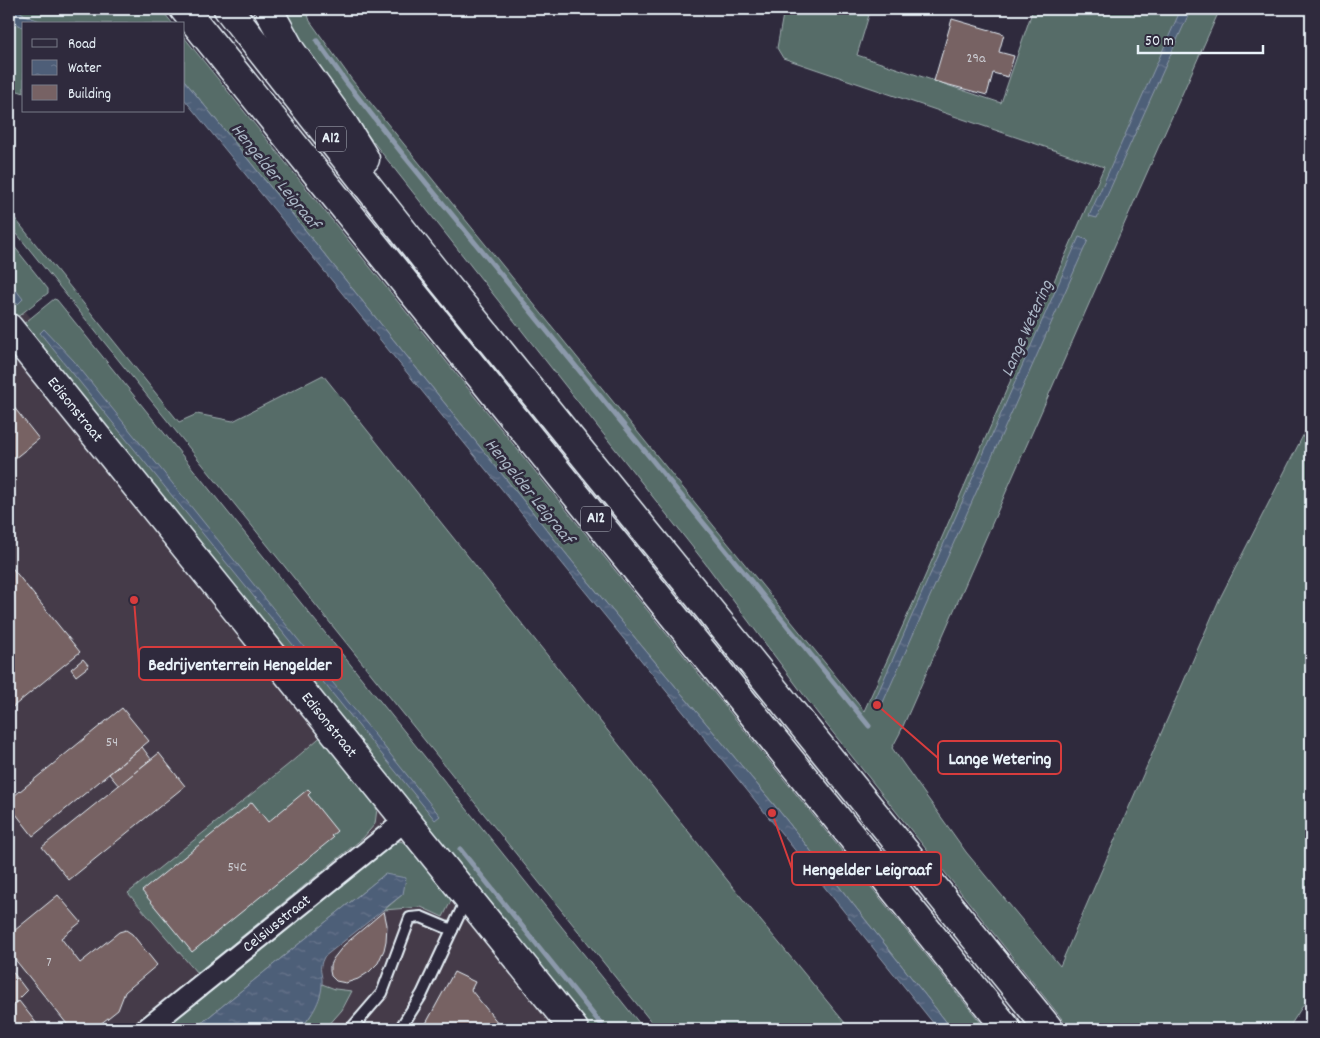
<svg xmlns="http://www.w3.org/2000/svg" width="1320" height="1038" font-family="Dekko,sans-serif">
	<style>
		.built { fill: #453b49 }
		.grass { fill: #566c67; stroke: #9faeb0 }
		.water { fill: url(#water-ripples); stroke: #8c99ab }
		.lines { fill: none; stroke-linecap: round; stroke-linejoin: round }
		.stream { stroke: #8c99ab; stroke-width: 5 }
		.building { fill: #776264; stroke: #e8f1f8 }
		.lane-casing { stroke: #e8f1f8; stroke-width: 14 }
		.street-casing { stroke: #e8f1f8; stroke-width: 24 }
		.secondary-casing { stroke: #e8f1f8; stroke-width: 31 }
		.highway-casing { stroke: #e8f1f8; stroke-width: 31 }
		.lane { stroke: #2f2a3d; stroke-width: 10 }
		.street { stroke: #2f2a3d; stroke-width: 20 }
		.secondary { stroke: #2f2a3d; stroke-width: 28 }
		.highway { stroke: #2f2a3d; stroke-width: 28 }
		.labels { text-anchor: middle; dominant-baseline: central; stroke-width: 5; stroke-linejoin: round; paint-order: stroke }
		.number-label { font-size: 14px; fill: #cccdd3 }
		.shield { fill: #2f2a3d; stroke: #b0b5c0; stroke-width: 1 }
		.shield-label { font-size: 15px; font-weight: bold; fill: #e8f1f8 }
		.street-label { font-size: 16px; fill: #e8f1f8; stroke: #2f2a3d }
		.water-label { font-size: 18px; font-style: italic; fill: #aab6c5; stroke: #2f2a3d }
		.leader { fill: none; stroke: #d83c3d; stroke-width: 2 }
		.callout-dot { fill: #d83c3d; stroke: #2f2a3d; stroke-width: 2 }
		.callout { fill: #2f2a3d; stroke: #d83c3d; stroke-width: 2 }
		.callout-label { font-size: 18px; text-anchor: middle; font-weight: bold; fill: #e8f1f8 }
	</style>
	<defs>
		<pattern id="water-ripples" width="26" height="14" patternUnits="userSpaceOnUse" patternTransform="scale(1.25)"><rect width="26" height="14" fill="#4e5e78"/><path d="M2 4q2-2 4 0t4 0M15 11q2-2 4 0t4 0" fill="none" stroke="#68768c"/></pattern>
	</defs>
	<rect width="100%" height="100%" fill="#2f2a3d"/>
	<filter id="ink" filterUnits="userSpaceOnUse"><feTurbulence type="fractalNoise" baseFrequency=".02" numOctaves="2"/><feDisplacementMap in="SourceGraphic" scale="10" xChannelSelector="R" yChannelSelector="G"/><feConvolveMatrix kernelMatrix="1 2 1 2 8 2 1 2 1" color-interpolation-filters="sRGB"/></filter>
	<g filter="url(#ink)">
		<path class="built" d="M9,290L41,331L605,1029H9Z"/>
		<g class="grass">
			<path d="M17,9H161L173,24L52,23C38,21 27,18 17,9Z"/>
			<path d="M282,9H306L310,21L352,80L864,711L915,599L1104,167L783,58L777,48L784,9H848L869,15L857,55L1001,103L1033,9H1220C1112,250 1006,492 900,733L892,748L966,852L1060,966L1219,600L1311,420V993L1288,1029H1070L818,714L705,563L341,101L309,57Z"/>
			<path d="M9,19L24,28V93L9,88Z"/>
			<path d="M184,37L986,1029H952L780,812L601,597L184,80Z"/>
			<path d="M9,211L179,422L197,414L233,421L323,375L732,886L850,1029H657L9,224Z"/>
			<path d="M9,240L48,289V293L16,318H12L9,313Z"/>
			<path d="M54,299L57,300L644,1029H587L22,325Z"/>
			<path d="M325,733L376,796L377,809L375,824L363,838L197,973L128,893L289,764Z"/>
			<path d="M400,841L410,845L453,897L443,917L421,907L384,910L403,894L385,874L194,1029H160L385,846Z"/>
			<path d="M322,984L335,989L352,991L342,1010L327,1027L324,1029H298C313,1019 317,1001 322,984Z"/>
		</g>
		<g class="water">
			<path d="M9,9H17L24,15L39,21L52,23L95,24H24V28L9,19Z"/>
			<path d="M1181,9H1191L1097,218L1089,216Z"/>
			<path d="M184,80L601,597L780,812L952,1029H938L746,789L184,99Z"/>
			<path d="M1079,237L1088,240L881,707L873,704Z"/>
			<path d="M9,281L23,299L18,304L12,303L9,299Z"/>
			<path d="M44,329L74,361L440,816L435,820L40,333Z"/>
			<path d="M385,874L406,878L403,894L324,957C317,971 323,972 322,984C322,999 310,1021 298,1029H194Z"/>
		</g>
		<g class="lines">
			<g class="stream">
				<path d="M317,41L346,82L401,152L869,726"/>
				<path d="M460,849L605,1029"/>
			</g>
		</g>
		<g class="building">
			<path d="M952,19L1004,34L999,52L1014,56L1008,77L993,73L987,95L934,81Z"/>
			<path d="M9,401L39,439L9,463Z"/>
			<path d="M9,564L80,652L9,710Z"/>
			<path d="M83,659L89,666L76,676L71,669Z"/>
			<path d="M122,708L149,741L33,836L9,805V800Z"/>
			<path d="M142,747L151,759L119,786L109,774Z"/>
			<path d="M159,753L185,786L69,880L42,847Z"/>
			<path d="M308,789L311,792L308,795L337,831L331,836L333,838L192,952L142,891L252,802L268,822Z"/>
			<path d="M58,895L81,922L61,938L80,963L119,932L126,930L132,934L157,965L125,992L118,1010L94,1029H71L9,952V935Z"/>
			<path d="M384,911L387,925L386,941L384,950L378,963L369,972L358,979L346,983L336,981L331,976L330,971V965L333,959L344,945Z"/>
			<path d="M9,967L27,991L9,1009Z"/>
			<path d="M454,972L475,982L471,990L503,1029H423Z"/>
			<path d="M19,1001L41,1029H9V1009Z"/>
		</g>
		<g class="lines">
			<g class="lane-casing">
				<g id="lane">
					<path d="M351,1029L382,993L410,918L421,917L452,930"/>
					<path d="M400,1029L422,994L466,900"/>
				</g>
			</g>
			<g class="street-casing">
				<g id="street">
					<path id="s1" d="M146,1029L406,820"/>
				</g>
			</g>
			<g class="secondary-casing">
				<g id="secondary">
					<path id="s2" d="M9,328L574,1029"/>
				</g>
			</g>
			<g class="highway-casing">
				<g id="highway">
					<path d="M184,9L1007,1029"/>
					<path d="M228,9L433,269L1049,1029"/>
					<path d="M268,9L291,51L344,125L365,159"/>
				</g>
			</g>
			<use href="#lane" class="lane"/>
			<use href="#street" class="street"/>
			<use href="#secondary" class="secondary"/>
			<use href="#highway" class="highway"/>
		</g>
	</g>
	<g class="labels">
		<g class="number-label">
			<text x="976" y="59">29a</text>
			<text x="112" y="743">54</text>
			<text x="237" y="868">54C</text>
			<text x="49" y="963">7</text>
		</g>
		<g class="shield">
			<rect x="316" y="126.5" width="30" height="25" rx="4"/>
			<rect x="581" y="506.5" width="30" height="25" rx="4"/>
		</g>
		<g class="shield-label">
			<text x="331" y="139">A12</text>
			<text x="596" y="519">A12</text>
		</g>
		<g class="street-label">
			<text stroke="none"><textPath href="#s2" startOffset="105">Edisonstraat</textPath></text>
			<text stroke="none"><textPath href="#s2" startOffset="510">Edisonstraat</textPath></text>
			<text stroke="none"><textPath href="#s1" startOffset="168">Celsiusstraat</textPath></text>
		</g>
		<g class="water-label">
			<text transform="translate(274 177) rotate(51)">Hengelder Leigraaf</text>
			<text transform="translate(1028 329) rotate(-66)">Lange Wetering</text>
			<text transform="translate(528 492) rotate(51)">Hengelder Leigraaf</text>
		</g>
	</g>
	<path class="leader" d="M134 600L139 663M877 705L938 758M772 813L792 869"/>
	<g class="callout-dot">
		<circle cx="134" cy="600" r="5"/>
		<circle cx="877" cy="705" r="5"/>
		<circle cx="772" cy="813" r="5"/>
	</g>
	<g class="callout">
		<rect x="139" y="647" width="203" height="33" rx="5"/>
		<rect x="938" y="741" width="123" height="33" rx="5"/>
		<rect x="792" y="852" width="149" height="33" rx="5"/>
	</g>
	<g class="callout-label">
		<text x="240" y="670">Bedrijventerrein Hengelder</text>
		<text x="1000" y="764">Lange Wetering</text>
		<text x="867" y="875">Hengelder Leigraaf</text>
	</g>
	<rect width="1320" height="1038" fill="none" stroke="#2f2a3d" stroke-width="30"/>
	<rect x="15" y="15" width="1290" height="1008" fill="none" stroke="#e8f1f8" stroke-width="2" filter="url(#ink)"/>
	<rect x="22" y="22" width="162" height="90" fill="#2f2a3d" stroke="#797a88"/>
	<rect x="32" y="39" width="25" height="8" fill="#2f2a3d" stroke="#797a88"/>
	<text x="68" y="48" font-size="15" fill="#e8f1f8">Road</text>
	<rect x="32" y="60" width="25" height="15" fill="url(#water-ripples)" stroke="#797a88"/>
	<text x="68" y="72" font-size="15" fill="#e8f1f8">Water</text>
	<rect x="32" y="85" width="25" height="15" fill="#776264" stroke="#797a88"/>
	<text x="68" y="98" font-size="15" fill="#e8f1f8">Building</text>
	<path d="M1138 45v8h125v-8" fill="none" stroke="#e8f1f8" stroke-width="2.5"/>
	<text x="1145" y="45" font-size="15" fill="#e8f1f8" stroke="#2f2a3d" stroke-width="4" paint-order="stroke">50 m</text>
</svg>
